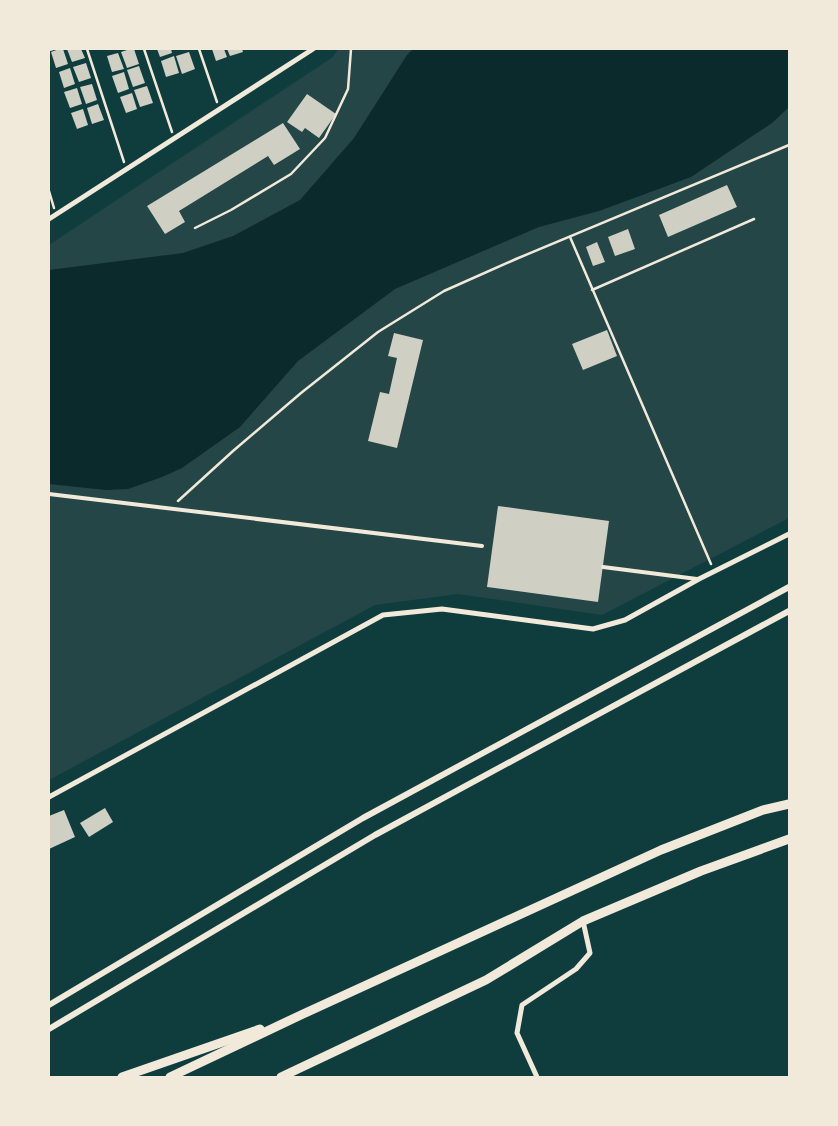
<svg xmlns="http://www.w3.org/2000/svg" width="838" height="1126" font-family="'Asap Condensed',sans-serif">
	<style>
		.green { fill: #244646 }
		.water { fill: #0a2a2b }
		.building { fill: #cfcfc3 }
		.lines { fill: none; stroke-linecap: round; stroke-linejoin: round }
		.path { stroke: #f1e9da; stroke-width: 2.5 }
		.pedestrian { stroke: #f1e9da; stroke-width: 4 }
		.minor { stroke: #f1e9da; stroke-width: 5 }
		.tertiary { stroke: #f1e9da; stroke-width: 6 }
		.trunk { stroke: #f1e9da; stroke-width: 9 }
	</style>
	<rect width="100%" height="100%" fill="#0f3d3e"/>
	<path class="green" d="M338,49H789V518L602,615L458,594L375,605L49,780V245L333,57Z"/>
	<path class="water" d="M413,49H789V107L772,123L691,177L599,211L539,227L395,289L298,361L240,427L182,468L162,477L128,489L106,490L49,484V270L183,253L233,236L300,200L354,138L407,55Z"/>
	<g class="building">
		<path d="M59,49H63L68,64L56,68L51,52Z"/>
		<path d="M67,49H81L85,58L72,62Z"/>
		<path d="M130,49H134L139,64L127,68L121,52Z"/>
		<path d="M157,49H171L172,53L160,57Z"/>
		<path d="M212,49H224L227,57L216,61Z"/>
		<path d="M227,49H242L243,52L230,56Z"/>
		<path d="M189,52L195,69L182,74L176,56Z"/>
		<path d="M118,53L124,69L112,72L107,56Z"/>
		<path d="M174,56L179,73L166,77L161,61Z"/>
		<path d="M86,63L91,78L79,82L73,67Z"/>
		<path d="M139,66L145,83L133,87L127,70Z"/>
		<path d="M70,68L75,84L64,88L59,72Z"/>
		<path d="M124,72L129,89L118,93L112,76Z"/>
		<path d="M92,84L97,100L86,104L80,87Z"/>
		<path d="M147,86L153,103L140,107L134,90Z"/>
		<path d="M77,88L82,104L70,108L64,92Z"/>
		<path d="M132,93L137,109L126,113L120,97Z"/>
		<path d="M307,94L336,114L319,138L305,128L302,132L287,122Z"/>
		<path d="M98,104L104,120L92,124L87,108Z"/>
		<path d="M83,109L88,125L77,129L71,113Z"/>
		<path d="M283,123L300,149L274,165L268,156L179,211L185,222L165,234L147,206Z"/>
		<path d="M727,185L737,207L668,237L659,215Z"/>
		<path d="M628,229L635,249L615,256L608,237Z"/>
		<path d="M597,242L605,262L593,266L586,247Z"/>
		<path d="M607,330L617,356L583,370L572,344Z"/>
		<path d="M394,333L423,340L397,448L368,441L380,392L389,394L397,358L388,356Z"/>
		<path d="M498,506L609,521L598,602L487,587Z"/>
		<path d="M105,808L113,822L89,837L80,823Z"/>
		<path d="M64,810L75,837L49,849V816Z"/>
	</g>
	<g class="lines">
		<g class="path">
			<path d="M87,49L124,162"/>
			<path d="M144,49L172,132"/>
			<path d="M199,49L217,102"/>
			<path d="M49,50L53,49"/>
			<path d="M49,191L54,208"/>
			<path d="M195,228L231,210L291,174L325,138L348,89L351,49"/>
			<path d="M570,237L711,564"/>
			<path d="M592,290L754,219"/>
			<path d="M178,501L233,451L301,393L378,332L444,291L516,259L789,145"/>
		</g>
		<g class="pedestrian">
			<path d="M49,494L482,546"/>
			<path d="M603,567L697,579"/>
		</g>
		<g class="minor">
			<path d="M49,219L313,49"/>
			<path d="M49,797L383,615L442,609L593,629L625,620L699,579L789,534"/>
			<path d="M537,1077L517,1033L522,1005L576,969L590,953L583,921"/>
		</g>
		<g class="tertiary">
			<path d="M49,1005L363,818L789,587"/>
			<path d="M49,1029L375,835L789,611"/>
		</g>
		<g class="trunk">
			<path d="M122,1077L260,1029"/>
			<path d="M170,1077L303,1014L661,850L763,810L789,804"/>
			<path d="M281,1077L486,980L583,921L701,871L789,839"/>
		</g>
	</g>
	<rect width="838" height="1126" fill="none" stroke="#f1e9da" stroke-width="100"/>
</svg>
